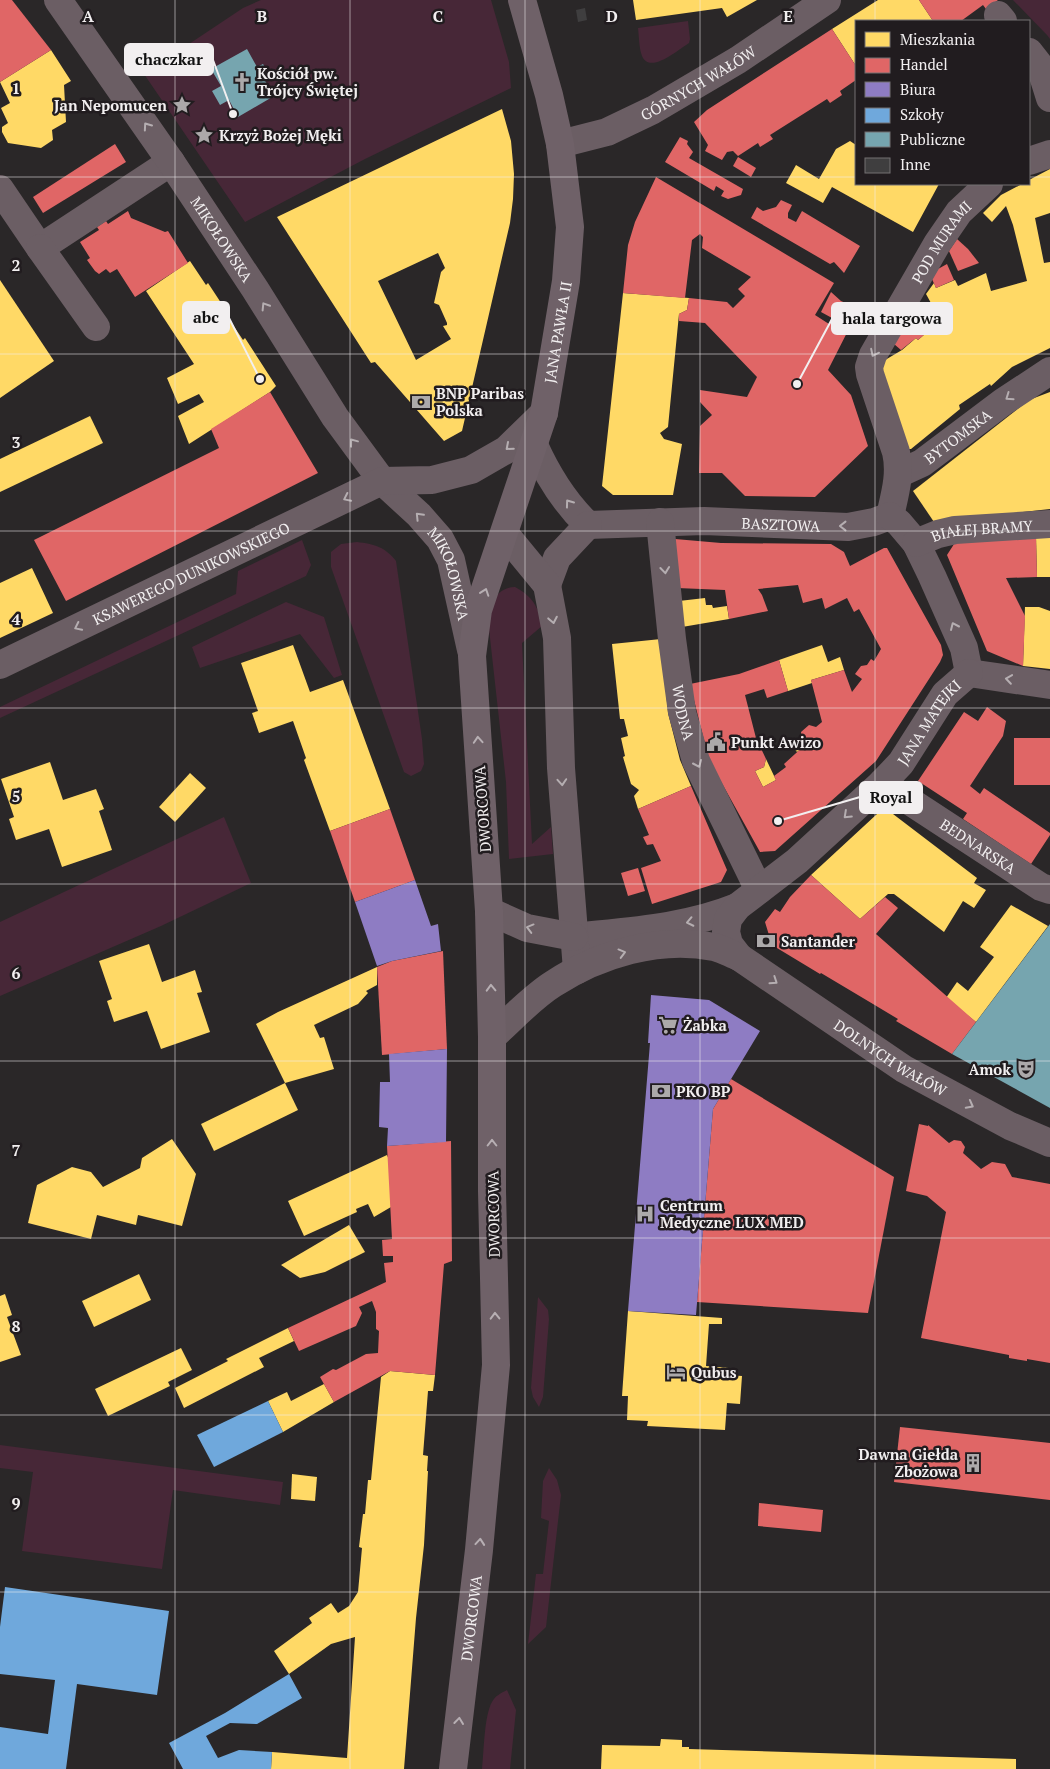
<svg xmlns="http://www.w3.org/2000/svg" width="1050" height="1769" font-family="'PT Serif',serif">
	<style>
		.green { fill: #472737 }
		.homes { fill: #ffd966; fill-rule: evenodd }
		.shops { fill: #e06666 }
		.offices { fill: #8e7cc3 }
		.schools { fill: #6fa8dc }
		.public { fill: #76a5af }
		.building { fill: #3f3e3f }
		.lines { fill: none; stroke-linecap: round; stroke-linejoin: round }
		.minor { stroke: #6b5e64; stroke-width: 28 }
		.tertiary { stroke: #6b5e64; stroke-width: 28 }
		.secondary { stroke: #6f6168; stroke-width: 28 }
		.oneway { stroke: #b5aeb1 }
		.oneway2 { stroke: #b7afb3 }
		.grid { fill: none; stroke: #f2eff0; stroke-width: 1; stroke-opacity: 0.55 }
		.labels { text-anchor: middle; dominant-baseline: central; stroke-width: 5; stroke-linejoin: round; paint-order: stroke }
		.poi-label { font-size: 15px; font-weight: bold; fill: #f2eff0; stroke: #211c1f; text-anchor: start }
		.street-label { font-size: 15px; fill: #f2eff0; stroke: #211c1f }
		.grid-label { font-size: 16px; text-anchor: middle; font-weight: bold; fill: #f2eff0; stroke: #211c1f; stroke-width: 5; stroke-linejoin: round; paint-order: stroke }
		.leader { fill: none; stroke: #f2eff0; stroke-width: 2 }
		.callout-dot { fill: #f2eff0; stroke: #211c1f; stroke-width: 2 }
		.callout { fill: #f2eff0; stroke: #f2eff0; stroke-width: 2 }
		.callout-label { font-size: 16px; text-anchor: middle; font-weight: bold; fill: #111 }
	</style>
	<rect width="100%" height="100%" fill="#2a2728"/>
	<g class="green">
		<path d="M261,0H491L509,62L511,88L365,159L245,222L144,74L243,8Z"/>
		<path d="M1013,0H1050V39L1047,35Z"/>
		<path d="M688,21L690,39L689,43C679,49 650,75 642,56C639,48 639,36 638,28Z"/>
		<path d="M302,540L311,565L306,576L0,718V707L236,594L238,571Z"/>
		<path d="M357,542C374,544 385,547 396,561L422,739L424,764L421,771L411,776L404,772L331,567V552L341,544Z"/>
		<path d="M515,587C532,596 539,607 542,626L522,643L532,844L551,827L553,854L509,859L506,782L489,629C490,610 492,588 515,587Z"/>
		<path d="M286,602L324,617L342,675L334,678L300,634L200,668L192,647Z"/>
		<path d="M224,817L251,883L161,926L0,996V922Z"/>
		<path d="M538,1297L548,1310L549,1319L543,1397L539,1407L533,1397L531,1388Z"/>
		<path d="M0,1445L283,1482L280,1505L173,1490L162,1569L22,1551L33,1472L0,1468Z"/>
		<path d="M549,1468L557,1480L561,1495L546,1627L528,1644L536,1574H543L549,1521L541,1518L543,1481Z"/>
		<path d="M507,1690L516,1710L510,1769H482C484,1752 484,1716 492,1702C495,1696 501,1693 507,1690Z"/>
	</g>
	<g class="homes">
		<path d="M633,0H757L727,17L722,8L636,20Z"/>
		<path d="M878,0H919L933,21H856V66L832,29Z"/>
		<path d="M51,50L71,81L64,85L66,122L52,130L53,140L41,148L8,143L2,132V127L8,123L1,108L10,103L0,82Z"/>
		<path d="M502,109L511,141L514,174L513,199L510,223L462,431L444,441L375,362L371,363L277,217ZM438,253L445,268L441,272L434,303L439,305L447,323V325L443,326L451,339L416,360L378,281Z"/>
		<path d="M850,141L856,145V184H939L913,232L832,187L823,203L786,183L796,165L819,179L836,149Z"/>
		<path d="M1050,169V213L1035,218L1044,263L1050,262V348L1012,367L991,386L990,384L959,405L960,409L911,449H908L880,363L902,350L916,338L918,340L925,334L923,329L930,326L927,319L937,314L926,294L934,283L936,288L955,280L958,286L986,273L991,291L1027,281L1013,225L1006,206L992,222L983,213L1001,195L1022,184H1029V180Z"/>
		<path d="M190,261L206,285L208,283L229,315L227,316L243,340L245,338L276,386L270,392L189,444L178,416L204,402L199,394L178,404L167,378L194,364L146,291Z"/>
		<path d="M0,280L54,361L0,398Z"/>
		<path d="M623,293L689,298L687,310L679,314L668,427L660,433L664,439L682,444L673,495H613L602,486Z"/>
		<path d="M1050,392V509L934,522L913,491L1029,400Z"/>
		<path d="M90,416L103,443L0,492V459Z"/>
		<path d="M1050,536V577H1037L1036,537Z"/>
		<path d="M32,568L53,613L0,638V583Z"/>
		<path d="M705,598L706,605H712L713,608L727,606L729,619L682,627L679,601Z"/>
		<path d="M1025,607H1039L1050,611V669L1023,666Z"/>
		<path d="M661,639L668,713L680,760L691,786L638,809L634,796L639,790L631,784L623,757L625,756L621,738L628,736L624,719H620L612,644Z"/>
		<path d="M293,645L310,692L343,680L390,809L330,831L304,760L306,758L293,721L259,733L252,713L258,711L241,663Z"/>
		<path d="M822,645L828,662L840,657L844,670L811,680L812,683L788,691L779,660Z"/>
		<path d="M802,737L806,744L797,752L792,746Z"/>
		<path d="M766,759L776,780L763,787L755,771L764,767Z"/>
		<path d="M50,762L63,800L96,789L104,809L99,811L112,850L62,867L49,829L16,840L9,819L14,817L1,779Z"/>
		<path d="M190,773L206,788L175,822L159,807Z"/>
		<path d="M877,814H893L977,878L974,883L986,890L974,908L963,901L944,932L894,894H888L860,919L811,875Z"/>
		<path d="M1011,905L1048,926L976,1022L946,998L957,982L968,991L994,957L980,947Z"/>
		<path d="M149,944L162,982L195,970L202,992L197,993L210,1032L161,1049L147,1011L114,1022L107,1001L112,999L99,961Z"/>
		<path d="M377,967V985L366,991L368,993L358,1004L314,1025L320,1038L324,1037L334,1069L285,1083L256,1024L278,1012Z"/>
		<path d="M285,1083L298,1110L214,1151L201,1124Z"/>
		<path d="M172,1139L196,1174L182,1226L138,1215L136,1225L97,1215L91,1239L28,1223L37,1185L72,1167L91,1172L103,1187L140,1168L142,1158Z"/>
		<path d="M387,1155L389,1160L391,1207L374,1217L368,1204L356,1209L357,1212L304,1236L288,1201Z"/>
		<path d="M349,1225L365,1252L325,1272L300,1278L281,1265Z"/>
		<path d="M139,1274L151,1300L94,1327L82,1301Z"/>
		<path d="M5,1294L12,1315L7,1317L21,1355L0,1362V1296Z"/>
		<path d="M628,1311L722,1318V1324H709L706,1366L729,1368L728,1375L742,1376L740,1404L727,1403L725,1430L647,1426L648,1421L627,1420L628,1396H622Z"/>
		<path d="M288,1328L294,1341L259,1358L264,1367L184,1408L175,1388L228,1361L226,1359Z"/>
		<path d="M181,1348L192,1370L168,1382L170,1386L108,1416L95,1389Z"/>
		<path d="M390,1371L435,1375L433,1391H428L423,1455L428,1456L427,1471H428L424,1545L416,1618L404,1769H271L272,1752L347,1758L355,1637L331,1644L289,1674L274,1651L312,1623L309,1618L331,1603L338,1613L349,1606L358,1592L362,1548L359,1547L363,1514H365L368,1480H371L381,1377Z"/>
		<path d="M324,1384L334,1402L283,1432L268,1401L287,1392L291,1401Z"/>
		<path d="M292,1474L317,1477L315,1501L291,1499Z"/>
		<path d="M661,1739L682,1740V1747H689V1749L1016,1759V1769H601L602,1745L660,1746Z"/>
	</g>
	<g class="shops">
		<path d="M0,0H12L51,50L0,82Z"/>
		<path d="M919,0H998L986,9L983,5L961,21H933Z"/>
		<path d="M832,29L856,66V80L840,91L842,95L830,103L827,99L770,135L773,139L760,147L758,143L738,156L733,151L727,152L722,160L705,151L708,145L694,122L707,110Z"/>
		<path d="M680,137L688,141L687,144L693,152L689,158L743,189L741,195L728,199L721,196L724,191L716,186L714,191L665,162Z"/>
		<path d="M115,144L126,162L43,213L33,197Z"/>
		<path d="M738,157L756,168L751,177L733,166Z"/>
		<path d="M656,177L834,283L815,315L829,324L832,318L821,312L831,292L841,301L859,309L828,370L851,395L868,446L815,497L745,496L722,473H699L700,426L712,415L700,402V390L747,397L757,377L705,323L679,321V314L687,310L689,298L727,302L733,308L745,296L738,289L751,277L702,248L703,237L700,234L692,240L685,298L623,293L628,245L635,222Z"/>
		<path d="M781,200L792,205L788,213V218L796,222L802,211L860,246L844,273L834,262L830,264L751,218L757,207L763,211L776,207Z"/>
		<path d="M128,211L131,218L165,232L168,231L188,263L135,297L117,269L110,273L106,269L99,274L95,271L87,260L90,258L80,242L99,230L97,227L106,221L108,224Z"/>
		<path d="M957,239L968,249L979,263L958,271L949,251Z"/>
		<path d="M947,264L954,280L936,288L932,279L938,269Z"/>
		<path d="M912,312L925,334L918,340L916,338L901,350L894,344Z"/>
		<path d="M270,392L318,473L66,601L34,540L219,448L211,429Z"/>
		<path d="M1036,537L1037,577L1006,578L1025,616L1023,666L987,651L947,555L956,541Z"/>
		<path d="M675,539L721,543L831,544L844,552L850,566L884,548H887L941,645L943,655L940,662L876,761L775,851L760,852L709,760L690,684L739,674L779,660L788,691L767,698L764,689L745,695L756,738L766,759L764,767L755,771L763,787L776,780L774,776L786,767L784,764L806,744L802,740L801,732L809,725L816,727L822,722L811,680L844,670L852,692L862,679L855,674L861,666L867,665L871,659L874,661L881,649L859,609L854,612L847,598L825,609L822,598L803,603L798,585L758,589L762,595L768,611L729,619L725,590L677,588Z"/>
		<path d="M987,707L1006,721L1003,736L970,786L980,794L984,788L1050,833V835L1031,864L963,819L967,813L918,781L964,712L978,721Z"/>
		<rect x="1014" y="738" width="36" height="47"/>
		<path d="M691,786L727,870L721,882L652,904L641,868L661,861L653,844L647,845L643,837L649,835L638,809Z"/>
		<path d="M390,809L415,880L355,902L330,831Z"/>
		<path d="M638,868L645,891L628,896L621,873Z"/>
		<path d="M811,875L860,919L885,897L898,908L876,934L976,1022L952,1054L896,1021L898,1019L873,1004L821,973L820,974L772,945L765,922L775,909L780,912L790,897Z"/>
		<path d="M443,951L447,1049L382,1055L377,967L392,961Z"/>
		<path d="M731,1079L894,1177L868,1313L697,1302L713,1109Z"/>
		<path d="M919,1124L928,1126V1125L949,1143L954,1140L961,1141L965,1147L963,1153L981,1169L992,1162L1005,1164L1012,1177L1050,1184V1363L1027,1359V1361L1009,1358V1355L921,1338L946,1212L927,1196L906,1191Z"/>
		<path d="M451,1141L452,1261L444,1264L435,1375L390,1371L334,1402L320,1377L333,1369L336,1370L366,1354L378,1353L379,1331L376,1329V1312L372,1301L359,1307L362,1313L356,1326L299,1351L288,1328L386,1282L384,1263L393,1262V1256H383L382,1240L392,1239L387,1146Z"/>
		<path d="M900,1427L1050,1443V1500L894,1482Z"/>
		<path d="M759,1503L823,1510L821,1532L758,1526Z"/>
	</g>
	<g class="offices">
		<path d="M415,880L431,926L438,924L441,951L392,961L377,966L355,902Z"/>
		<path d="M651,995L709,1000L760,1031L713,1109L696,1315L628,1311L650,1043H648Z"/>
		<path d="M447,1049L446,1142L387,1146L388,1128L379,1127L380,1082H390L389,1054Z"/>
	</g>
	<g class="schools">
		<path d="M268,1401L283,1432L214,1467L197,1435Z"/>
		<path d="M5,1587L169,1611L157,1695L77,1684L66,1769H0V1727L48,1734L55,1680L0,1674V1627Z"/>
		<path d="M289,1674L302,1698L257,1724L230,1723L206,1736L218,1758L239,1750L272,1752L271,1769H183L169,1743L225,1713Z"/>
	</g>
	<g class="public">
		<path d="M247,49L257,67L263,64L269,74L263,77L274,96L238,117L229,100L220,105L212,91L221,86L211,69Z"/>
		<path d="M1050,924V1108L952,1054Z"/>
	</g>
	<path class="building" d="M585,8L587,20L578,22L576,10Z"/>
	<g class="lines">
		<g class="minor">
			<path d="M998,15L1003,21"/>
			<path d="M1029,52L1040,66L1050,98"/>
			<path d="M1029,161L1050,154"/>
			<path d="M0,189L40,248L171,162"/>
			<path d="M40,248L96,327"/>
			<path id="s1" d="M534,445C547,474 565,503 588,525L704,521L848,527L874,522L890,516"/>
			<path id="s2" d="M898,474L922,463L1003,402L1050,371"/>
			<path id="s3" d="M890,516C895,494 901,474 896,452L870,374L869,367L873,355L937,244L959,212L989,184"/>
			<path d="M890,516L899,523L916,543L932,576L964,648L969,673"/>
			<path id="s4" d="M660,522L672,639L682,712L696,761L759,890"/>
			<path id="s5" d="M916,543L938,534L955,530L1050,524"/>
			<path d="M547,585L557,558L588,525"/>
			<path d="M969,673L1050,685"/>
			<path id="s6" d="M882,783L1041,887L1050,890"/>
			<path d="M574,937C629,931 685,928 737,907"/>
			<path id="s7" d="M739,957L729,944L726,932L728,919L737,907L797,861L882,783L901,763L945,694L969,673"/>
		</g>
		<g class="tertiary">
			<path id="s8" d="M58,0L171,162L255,289L335,417L382,481L419,515L440,539L451,560L471,650"/>
			<path id="s9" d="M560,144L607,132L653,110L738,60L827,0"/>
			<path d="M505,534L547,585L557,638L561,768L577,970"/>
			<path id="s10" d="M0,665L382,481L432,480L471,470L506,450L544,413"/>
			<path d="M489,911L527,928L574,937"/>
			<path id="s11" d="M492,1037C512,1019 531,998 553,984C599,954 659,936 714,947C723,949 731,954 739,957L904,1069L1010,1126L1050,1143"/>
		</g>
		<path class="secondary" id="s12" d="M453,1769L479,1550L496,1365L492,1191V1037L489,911L472,656L478,610L544,413L566,281L570,227L560,144L549,95L522,0"/>
	</g>
	<defs><path id="oneway-chevron" d="M-2-3.5L2.5 0L-2 3.5" fill="none" stroke-width="1.6" stroke-linecap="round" stroke-linejoin="round" transform="scale(1.25)"/></defs>
	<g class="oneway">
		<use href="#oneway-chevron" transform="translate(147 126) rotate(-125)"/>
		<use href="#oneway-chevron" transform="translate(265 306) rotate(-122)"/>
		<use href="#oneway-chevron" transform="translate(874 353) rotate(116)"/>
		<use href="#oneway-chevron" transform="translate(1009 397) rotate(145)"/>
		<use href="#oneway-chevron" transform="translate(353 442) rotate(-127)"/>
		<use href="#oneway-chevron" transform="translate(509 447) rotate(139)"/>
		<use href="#oneway-chevron" transform="translate(347 498) rotate(154)"/>
		<use href="#oneway-chevron" transform="translate(569 503) rotate(-126)"/>
		<use href="#oneway-chevron" transform="translate(419 516) rotate(-134)"/>
		<use href="#oneway-chevron" transform="translate(843 526) rotate(-180)"/>
		<use href="#oneway-chevron" transform="translate(665 570) rotate(84)"/>
		<use href="#oneway-chevron" transform="translate(553 620) rotate(79)"/>
		<use href="#oneway-chevron" transform="translate(954 626) rotate(-114)"/>
		<use href="#oneway-chevron" transform="translate(78 627) rotate(154)"/>
		<use href="#oneway-chevron" transform="translate(1009 679) rotate(-172)"/>
		<use href="#oneway-chevron" transform="translate(698 764) rotate(66)"/>
		<use href="#oneway-chevron" transform="translate(562 782) rotate(86)"/>
		<use href="#oneway-chevron" transform="translate(847 815) rotate(137)"/>
		<use href="#oneway-chevron" transform="translate(690 922) rotate(168)"/>
		<use href="#oneway-chevron" transform="translate(530 928) rotate(-165)"/>
		<use href="#oneway-chevron" transform="translate(622 953) rotate(-15)"/>
		<use href="#oneway-chevron" transform="translate(774 981) rotate(34)"/>
		<use href="#oneway-chevron" transform="translate(970 1105) rotate(28)"/>
	</g>
	<g class="oneway2">
		<use href="#oneway-chevron" transform="translate(485 592) rotate(-71)"/>
		<use href="#oneway-chevron" transform="translate(478 740) rotate(-94)"/>
		<use href="#oneway-chevron" transform="translate(491 988) rotate(-92)"/>
		<use href="#oneway-chevron" transform="translate(492 1143) rotate(-90)"/>
		<use href="#oneway-chevron" transform="translate(495 1316) rotate(-91)"/>
		<use href="#oneway-chevron" transform="translate(480 1542) rotate(-85)"/>
		<use href="#oneway-chevron" transform="translate(459 1721) rotate(-83)"/>
	</g>
	<path class="grid" d="M175,0V1769M350,0V1769M525,0V1769M700,0V1769M875,0V21M0,177H856M1029,177H1050M875,184V1769M0,354H1050M0,531H1050M0,708H1050M0,884H1050M0,1061H1050M0,1238H1050M0,1415H1050M0,1592H1050"/>
	<defs>
		<g id="church-bare" transform="scale(1.5)"><path d="M-1.2-6h2.4v3.5h3.3v2.4h-3.3V6h-2.4V-.1h-3.3v-2.4h3.3Z" fill="#aca9aa" stroke="#211c1f" stroke-width="2.5" paint-order="stroke"/></g>
		<g id="sight-bare" transform="scale(1.5)"><path d="M0-6L1.8-2.2L6-1.7L2.9 1.2L3.7 5.4L0 3.3L-3.7 5.4L-2.9 1.2L-6-1.7L-1.8-2.2Z" fill="#aca9aa" stroke="#211c1f" stroke-width="2.5" paint-order="stroke"/></g>
		<g id="bank-bare" transform="scale(1.5)"><path d="M-6-4H6V4H-6ZM0-2.3a2.3 2.3 0 1 0 0 4.6a2.3 2.3 0 1 0 0-4.6Z" fill="#aca9aa" stroke="#211c1f" stroke-width="2.5" paint-order="stroke"/></g>
		<g id="civic-bare" transform="scale(1.5)"><path d="M-.6-6.5H3V-4.5H.6V-3L4-1V1h2V6H-6V1h2V-1L-.6-3ZM-1.2 2.5V6h2.4V2.5Z" fill="#aca9aa" stroke="#211c1f" stroke-width="2.5" paint-order="stroke"/></g>
		<g id="supermarket-bare" transform="scale(1.5)"><path d="M-6-5.5h2.5l.6 2H6L4.5 2H-2.5L-4.4-4H-6ZM-1.5 3.2a1.3 1.3 0 1 0 .1 0ZM3 3.2a1.3 1.3 0 1 0 .1 0Z" fill="#aca9aa" stroke="#211c1f" stroke-width="2.5" paint-order="stroke"/></g>
		<g id="theatre-bare" transform="scale(1.5)"><path d="M-5-5.5Q0-4 5-5.5V0Q5 5 0 6Q-5 5-5 0ZM-3.3-2.5H-1v1.5H-3.3ZM1-2.5H3.3v1.5H1ZM-2.8 1Q0 5.5 2.8 1Z" fill="#aca9aa" stroke="#211c1f" stroke-width="2.5" paint-order="stroke"/></g>
		<g id="hospital-bare" transform="scale(1.5)"><path d="M-5-5h3v3.5h4V-5h3V5h-3V1.5h-4V5h-3Z" fill="#aca9aa" stroke="#211c1f" stroke-width="2.5" paint-order="stroke"/></g>
		<g id="hotel-bare" transform="scale(1.5)"><path d="M-6-4.5h1.5V1H6V5H4.5V3h-9V5H-6ZM-4 0a1.8 1.8 0 1 1 3.6 0ZM.5 0V-2.5h3Q6-2.5 6 0Z" fill="#aca9aa" stroke="#211c1f" stroke-width="2.5" paint-order="stroke"/></g>
		<g id="building-bare" transform="scale(1.5)"><path d="M-4-6H4V6H1V3H-1V6H-4ZM-2.5-4.3h1.7v1.8h-1.7ZM.8-4.3h1.7v1.8H.8ZM-2.5-1h1.7V.8h-1.7ZM.8-1h1.7V.8H.8Z" fill="#aca9aa" stroke="#211c1f" stroke-width="2.5" paint-order="stroke"/></g>
	</defs>
	<g fill-rule="evenodd">
		<use href="#church-bare" x="242" y="82"/>
		<use href="#sight-bare" x="182" y="105"/>
		<use href="#sight-bare" x="204" y="135"/>
		<use href="#bank-bare" x="421" y="402"/>
		<use href="#civic-bare" x="716" y="742"/>
		<use href="#bank-bare" x="766" y="941"/>
		<use href="#supermarket-bare" x="668" y="1025"/>
		<use href="#theatre-bare" x="1026" y="1069"/>
		<use href="#bank-bare" x="661" y="1091"/>
		<use href="#hospital-bare" x="645" y="1214"/>
		<use href="#hotel-bare" x="676" y="1372"/>
		<use href="#building-bare" x="973" y="1463"/>
	</g>
	<g class="labels">
		<g class="poi-label">
			<text x="257" y="73">Kościół pw.<tspan x="257" dy="17">Trójcy Świętej</tspan></text>
			<text x="167" y="105" text-anchor="end">Jan Nepomucen</text>
			<text x="219" y="135">Krzyż Bożej Męki</text>
			<text x="436" y="393">BNP Paribas<tspan x="436" dy="17">Polska</tspan></text>
			<text x="731" y="742">Punkt Awizo</text>
			<text x="781" y="941">Santander</text>
			<text x="683" y="1025">Żabka</text>
			<text x="1011" y="1069" text-anchor="end">Amok</text>
			<text x="676" y="1091">PKO BP</text>
			<text x="660" y="1205">Centrum<tspan x="660" dy="17">Medyczne LUX MED</tspan></text>
			<text x="691" y="1372">Qubus</text>
			<text x="958" y="1454" text-anchor="end">Dawna Giełda<tspan x="958" dy="17">Zbożowa</tspan></text>
		</g>
		<g class="street-label">
			<text stroke="none"><textPath href="#s9" startOffset="152">GÓRNYCH WAŁÓW</textPath></text>
			<text stroke="none"><textPath href="#s8" startOffset="290">MIKOŁOWSKA</textPath></text>
			<text stroke="none"><textPath href="#s3" startOffset="299">POD MURAMI</textPath></text>
			<text stroke="none"><textPath href="#s12" startOffset="1452">JANA PAWŁA II</textPath></text>
			<text stroke="none"><textPath href="#s2" startOffset="71">BYTOMSKA</textPath></text>
			<text stroke="none"><textPath href="#s1" startOffset="290">BASZTOWA</textPath></text>
			<text stroke="none"><textPath href="#s5" startOffset="68">BIAŁEJ BRAMY</textPath></text>
			<text stroke="none"><textPath href="#s10" startOffset="212">KSAWEREGO DUNIKOWSKIEGO</textPath></text>
			<text stroke="none"><textPath href="#s8" startOffset="698">MIKOŁOWSKA</textPath></text>
			<text stroke="none"><textPath href="#s4" startOffset="192">WODNA</textPath></text>
			<text stroke="none"><textPath href="#s7" startOffset="325">JANA MATEJKI</textPath></text>
			<text transform="translate(482 809) rotate(-94)">DWORCOWA</text>
			<text stroke="none"><textPath href="#s6" startOffset="115">BEDNARSKA</textPath></text>
			<text stroke="none"><textPath href="#s11" startOffset="459">DOLNYCH WAŁÓW</textPath></text>
			<text transform="translate(493 1214) rotate(-91)">DWORCOWA</text>
			<text stroke="none"><textPath href="#s12" startOffset="152">DWORCOWA</textPath></text>
		</g>
	</g>
	<g class="grid-label">
		<text x="88" y="22">A</text>
		<text x="262" y="22">B</text>
		<text x="438" y="22">C</text>
		<text x="612" y="22">D</text>
		<text x="788" y="22">E</text>
		<text x="16" y="94">1</text>
		<text x="16" y="271">2</text>
		<text x="16" y="448">3</text>
		<text x="16" y="625">4</text>
		<text x="16" y="802">5</text>
		<text x="16" y="979">6</text>
		<text x="16" y="1156">7</text>
		<text x="16" y="1332">8</text>
		<text x="16" y="1509">9</text>
	</g>
	<path class="leader" d="M233 114L213 60M260 379L229 318M797 384L832 319M778 821L860 797"/>
	<g class="callout-dot">
		<circle cx="233" cy="114" r="5"/>
		<circle cx="260" cy="379" r="5"/>
		<circle cx="797" cy="384" r="5"/>
		<circle cx="778" cy="821" r="5"/>
	</g>
	<g class="callout">
		<rect x="125" y="44" width="88" height="31" rx="5"/>
		<rect x="183" y="302" width="46" height="31" rx="5"/>
		<rect x="832" y="303" width="120" height="31" rx="5"/>
		<rect x="860" y="782" width="62" height="31" rx="5"/>
	</g>
	<g class="callout-label">
		<text x="169" y="65">chaczkar</text>
		<text x="206" y="323">abc</text>
		<text x="892" y="324">hala targowa</text>
		<text x="891" y="803">Royal</text>
	</g>
	<rect x="855" y="20" width="175" height="165" fill="#211c1f" stroke="#757073"/>
	<rect x="865" y="32" width="25" height="15" fill="#ffd966" stroke="#757073"/>
	<text x="900" y="45" font-size="15" fill="#f2eff0">Mieszkania</text>
	<rect x="865" y="58" width="25" height="15" fill="#e06666" stroke="#757073"/>
	<text x="900" y="70" font-size="15" fill="#f2eff0">Handel</text>
	<rect x="865" y="82" width="25" height="15" fill="#8e7cc3" stroke="#757073"/>
	<text x="900" y="95" font-size="15" fill="#f2eff0">Biura</text>
	<rect x="865" y="108" width="25" height="15" fill="#6fa8dc" stroke="#757073"/>
	<text x="900" y="120" font-size="15" fill="#f2eff0">Szkoły</text>
	<rect x="865" y="132" width="25" height="15" fill="#76a5af" stroke="#757073"/>
	<text x="900" y="145" font-size="15" fill="#f2eff0">Publiczne</text>
	<rect x="865" y="158" width="25" height="15" fill="#3f3e3f" stroke="#757073"/>
	<text x="900" y="170" font-size="15" fill="#f2eff0">Inne</text>
</svg>
